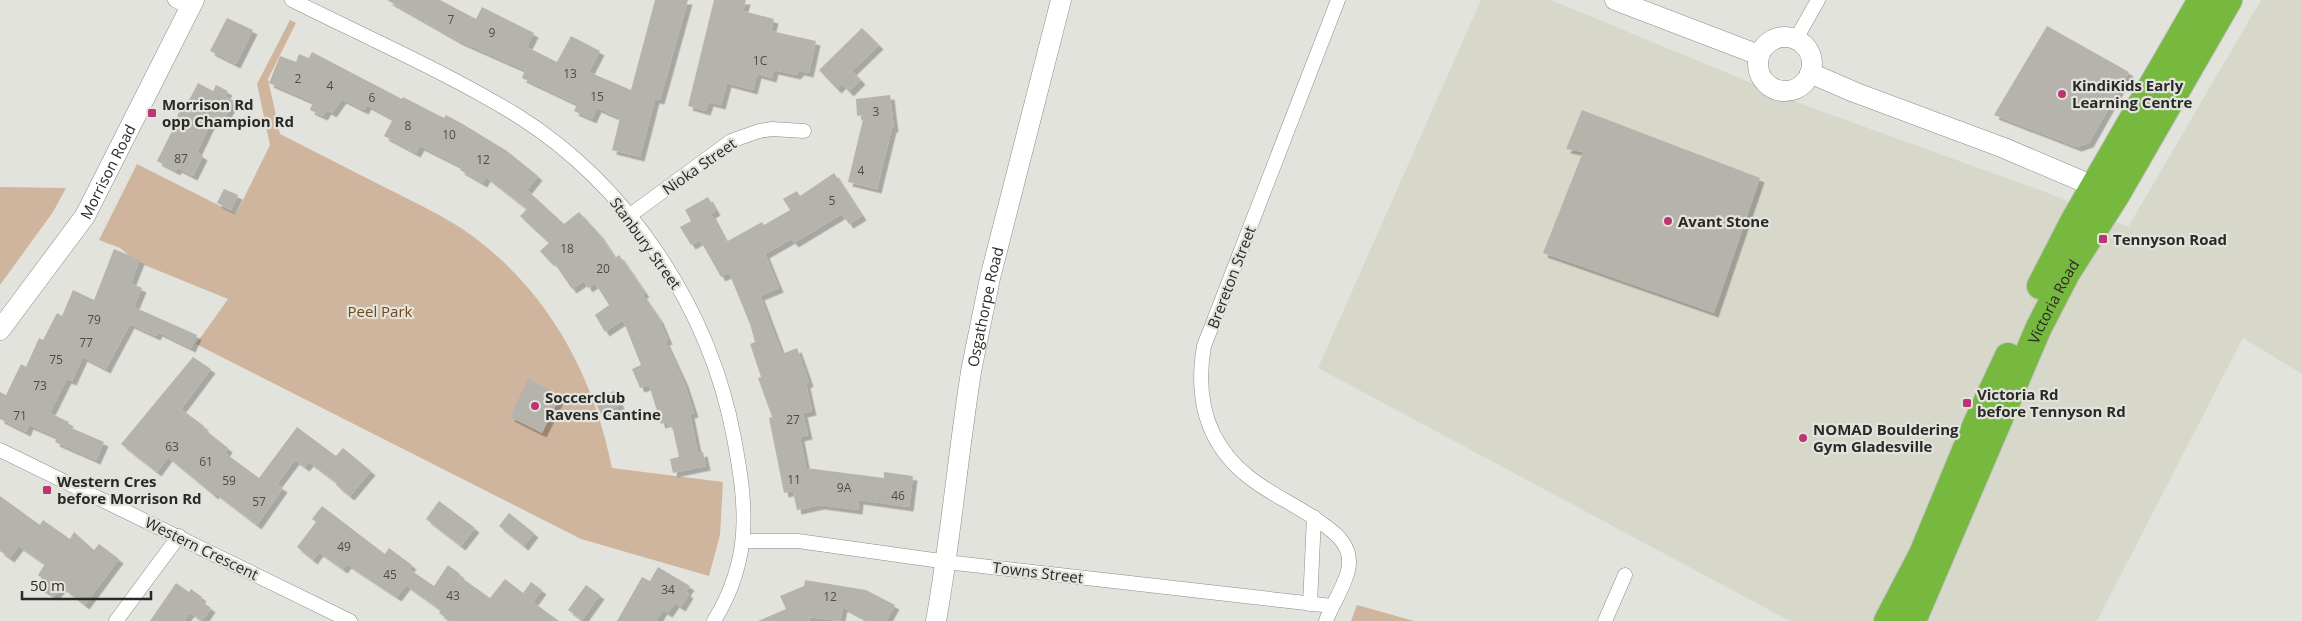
<svg xmlns="http://www.w3.org/2000/svg" width="2302" height="621" font-family="'Open Sans',sans-serif">
	<style>
		.built { fill: #d7d8ca }
		.green { fill: #cfb59d }
		.building { fill: #b6b3ad; filter: url(#shadow) }
		.lines { fill: none; stroke-linecap: round; stroke-linejoin: round }
		.street-casing { stroke: #8c8c86; stroke-width: 15 }
		.secondary-casing { stroke: #8c8c86; stroke-width: 21 }
		.highway-casing { stroke: #bfbfbe; stroke-width: 28 }
		.street { stroke: #fff; stroke-width: 14 }
		.secondary { stroke: #fff; stroke-width: 20 }
		.highway { stroke: #76b93e; stroke-width: 26 }
		.poi-dot { fill: #bb3474; stroke: #e3e3dd; stroke-width: 2 }
		.labels { text-anchor: middle; dominant-baseline: central; stroke-width: 4.5; stroke-linejoin: round; paint-order: stroke }
		.number-label { font-size: 12px; fill: #4c4c48 }
		.poi-label { font-size: 15px; font-weight: bold; fill: #292927; stroke: #e3e3dd; text-anchor: start }
		.street-label { font-size: 15px; fill: #292927; stroke: #e3e3dd }
		.park-label { font-size: 15px; fill: #734714; stroke: #e3e3dd }
	</style>
	<defs>
		<filter id="shadow"><feDropShadow dx="4.5" dy="4.5" stdDeviation="0" flood-color="#0004"/></filter>
	</defs>
	<rect width="100%" height="100%" fill="#e3e3dd"/>
	<path class="built" d="M1481,0H1551L1807,106L2048,193L2128,227L2261,0H2302V374L2243,338L2097,621H1790L1318,368Z"/>
	<g class="green">
		<path d="M290,20L296,23L268,79L280,134C316,152 352,171 388,189C414,202 440,214 464,230C546,287 593,372 612,468L723,482L720,535L709,576L581,539L196,344L228,299L137,262L120,248L99,240L137,164L236,214L270,145L257,84Z"/>
		<path d="M0,187L66,188L53,212L0,285Z"/>
		<path d="M1357,605L1414,621H1351Z"/>
	</g>
	<g class="building">
		<path d="M387,0H440L476,19L482,7L534,33L527,47L557,62L571,36L600,51L589,72L631,90L655,0H688L660,100L655,99L640,157L612,150L620,118L597,108L592,119L574,111L577,104L522,78L525,70L459,41Z"/>
		<path d="M714,0H746L743,11L774,19L771,31L816,41L809,73L800,71L796,75L774,70L772,78L757,74L753,90L727,83L721,105L709,102L706,111L688,106Z"/>
		<path d="M227,18L253,30L236,64L210,51Z"/>
		<path d="M2047,26L2129,72L2089,143L2077,147L1994,115Z"/>
		<path d="M862,28L879,45L852,71L861,80L849,92L842,84L837,89L819,70Z"/>
		<path d="M312,52L402,99L403,97L444,118L446,115L461,123L507,151L538,176L527,190L564,224L579,212L599,234L615,258L619,255L645,293L642,294L659,319L668,340L665,341L684,382L694,413L690,414L698,453L703,452L706,466L673,473L670,459L679,457L672,425L668,426L667,422L661,424L649,385L640,388L632,369L641,365L623,320L605,332L595,315L609,305L595,283L588,288L584,281L572,289L552,260L550,262L540,251L549,243L520,216L527,209L486,177L483,183L460,170L462,167L420,146L416,153L384,136L393,119L367,105L364,110L342,99L332,113L327,110L323,116L310,110L313,102L269,83L280,56L296,62L299,54L309,58Z"/>
		<path d="M198,83L213,91L216,85L228,91L225,96L234,101L223,121L214,116L197,152L203,156L193,176L177,168L176,171L157,161L179,117L177,116L183,105L186,106Z"/>
		<path d="M890,95L894,128H892L877,189L848,182L864,115L857,116L856,99Z"/>
		<path d="M1582,110L1760,178L1714,313L1543,253L1583,152L1566,149Z"/>
		<path d="M834,173L862,216L849,224L842,214L794,243L791,239L765,254L779,288L760,296L782,354L797,348L809,382L806,384L812,411L803,413L808,435L800,437L806,468L884,478V472L913,476L909,507L859,500L858,510L820,505L797,510L793,491L784,493L769,418L772,417L758,378L761,377L750,344L755,342L750,324L729,273L721,277L700,240L691,245L680,227L691,221L685,210L708,197L716,211L711,214L726,242L762,222L764,225L790,210L783,199L797,191L800,196Z"/>
		<path d="M224,189L238,195L231,210L217,203Z"/>
		<path d="M114,249L140,260L131,283L142,288L134,307L197,335L191,348L158,332L156,336L130,324L106,369L83,357L72,381L67,379L50,413L69,422L67,426L104,442L96,460L55,442L57,437L29,425L26,432L0,419V392L6,395L21,364L26,367L39,338L43,340L57,313L62,316L73,290L94,300Z"/>
		<path d="M193,357L211,369L181,409L204,426L203,428L228,448L225,453L259,478L297,427L336,456L343,448L371,471L350,496L336,485L337,483L309,462L305,467L295,460L277,484L283,488L257,525L215,493L214,495L168,457L157,472L121,444Z"/>
		<path d="M528,379L561,395L542,433L510,417Z"/>
		<path d="M614,391L620,405L601,414L594,400Z"/>
		<path d="M0,496L40,525L43,520L70,539L74,532L94,550L99,544L119,559L85,605L62,587L54,596L37,586L42,578L38,575L45,564L19,546L10,558L0,551Z"/>
		<path d="M439,501L475,528L461,546L426,519Z"/>
		<path d="M322,506L385,554L389,548L412,565L409,569L434,586L448,565L460,574L459,576L490,598L505,579L523,593L531,582L542,590L533,602L559,621H450L439,613L441,610L406,585L397,597L347,564L343,569L319,552L313,560L297,547L316,522L312,519Z"/>
		<path d="M509,513L534,533L524,546L499,526Z"/>
		<path d="M658,567L690,586L686,592L689,594L681,607L675,603L668,613L663,610L656,621H617L642,577L650,581Z"/>
		<path d="M805,580L866,590L895,605L886,621H869L843,607L840,621L808,617L810,621H758L786,609L780,596L804,586Z"/>
		<path d="M176,583L189,592L191,589L202,597L200,600L211,608L202,621L190,612L184,621H150Z"/>
		<path d="M586,585L600,595L582,620L568,610Z"/>
	</g>
	<g class="lines">
		<g class="street-casing">
			<g id="street">
				<path d="M175,0L190,8"/>
				<path d="M292,0C366,37 448,73 518,116C629,186 710,309 734,438C747,507 752,559 714,621"/>
				<path d="M1796,39L1818,0"/>
				<path d="M629,216L731,141L759,131L772,129L804,131"/>
				<path d="M0,450L350,621"/>
				<path d="M744,541H798L955,563L1332,606"/>
				<path d="M1310,604L1314,517"/>
				<path d="M116,621L179,536"/>
				<path d="M1326,621C1332,604 1350,578 1349,561C1349,545 1336,533 1324,525C1301,507 1273,496 1250,478C1206,444 1195,398 1204,346L1338,0"/>
				<path d="M1605,621L1625,575"/>
			</g>
		</g>
		<g class="secondary-casing">
			<g id="secondary">
				<path d="M1615,0L1759,55"/>
				<circle cx="1785" cy="64" r="27"/>
				<path d="M1810,73L1854,92L2004,148L2105,191"/>
				<path id="s1" d="M0,330L85,216L194,0"/>
				<path id="s2" d="M936,621C951,538 958,454 971,372C977,340 984,309 990,278L1061,0"/>
			</g>
		</g>
		<g class="highway-casing">
			<g id="highway">
				<path d="M2040,286L2074,220L2201,0"/>
				<path d="M1887,621L1922,554L1976,424L2008,356"/>
				<path id="s3" d="M1913,621L2039,327L2067,273L2116,196L2229,0"/>
			</g>
		</g>
		<use href="#street" class="street"/>
		<use href="#secondary" class="secondary"/>
		<use href="#highway" class="highway"/>
	</g>
	<g class="poi-dot">
		<circle cx="2062" cy="94" r="5"/>
		<rect x="147" y="108" width="10" height="10" rx="2.5"/>
		<circle cx="1668" cy="221" r="5"/>
		<rect x="2098" y="234" width="10" height="10" rx="2.5"/>
		<rect x="1962" y="398" width="10" height="10" rx="2.5"/>
		<circle cx="535" cy="406" r="5"/>
		<circle cx="1803" cy="438" r="5"/>
		<rect x="42" y="485" width="10" height="10" rx="2.5"/>
	</g>
	<g class="labels">
		<g class="number-label">
			<text x="451" y="19">7</text>
			<text x="492" y="32">9</text>
			<text x="760" y="60">1C</text>
			<text x="570" y="73">13</text>
			<text x="298" y="78">2</text>
			<text x="330" y="85">4</text>
			<text x="597" y="96">15</text>
			<text x="372" y="97">6</text>
			<text x="876" y="111">3</text>
			<text x="408" y="125">8</text>
			<text x="449" y="134">10</text>
			<text x="181" y="158">87</text>
			<text x="483" y="159">12</text>
			<text x="861" y="170">4</text>
			<text x="832" y="200">5</text>
			<text x="567" y="248">18</text>
			<text x="603" y="268">20</text>
			<text x="94" y="319">79</text>
			<text x="86" y="342">77</text>
			<text x="56" y="359">75</text>
			<text x="40" y="385">73</text>
			<text x="20" y="415">71</text>
			<text x="793" y="419">27</text>
			<text x="172" y="446">63</text>
			<text x="206" y="461">61</text>
			<text x="794" y="479">11</text>
			<text x="229" y="480">59</text>
			<text x="844" y="487">9A</text>
			<text x="898" y="495">46</text>
			<text x="259" y="501">57</text>
			<text x="344" y="546">49</text>
			<text x="390" y="574">45</text>
			<text x="668" y="589">34</text>
			<text x="453" y="595">43</text>
			<text x="830" y="596">12</text>
		</g>
		<g class="poi-label">
			<text x="2072" y="85">KindiKids Early<tspan x="2072" dy="17">Learning Centre</tspan></text>
			<text x="162" y="104">Morrison Rd<tspan x="162" dy="17">opp Champion Rd</tspan></text>
			<text x="1678" y="221">Avant Stone</text>
			<text x="2113" y="239">Tennyson Road</text>
			<text x="1977" y="394">Victoria Rd<tspan x="1977" dy="17">before Tennyson Rd</tspan></text>
			<text x="545" y="397">Soccerclub<tspan x="545" dy="17">Ravens Cantine</tspan></text>
			<text x="1813" y="429">NOMAD Bouldering<tspan x="1813" dy="17">Gym Gladesville</tspan></text>
			<text x="57" y="481">Western Cres<tspan x="57" dy="17">before Morrison Rd</tspan></text>
		</g>
		<g class="street-label">
			<text transform="translate(699 166) rotate(-35)">Nioka Street</text>
			<text stroke="none"><textPath href="#s1" startOffset="192">Morrison Road</textPath></text>
			<text transform="translate(646 243) rotate(54)">Stanbury Street</text>
			<text transform="translate(1231 277) rotate(-69)">Brereton Street</text>
			<text stroke="none"><textPath href="#s3" startOffset="349">Victoria Road</textPath></text>
			<text stroke="none"><textPath href="#s2" startOffset="318">Osgathorpe Road</textPath></text>
			<text transform="translate(202 548) rotate(26)">Western Crescent</text>
			<text transform="translate(1038 572) rotate(7)">Towns Street</text>
		</g>
		<g class="park-label">
			<text x="380" y="311">Peel Park</text>
		</g>
	</g>
	<path d="M22 591v8h129v-8" fill="none" stroke="#292927" stroke-width="2.5"/>
	<text x="30" y="591" font-size="15" fill="#292927" stroke="#e3e3dd" stroke-width="4" paint-order="stroke">50 m</text>
</svg>
